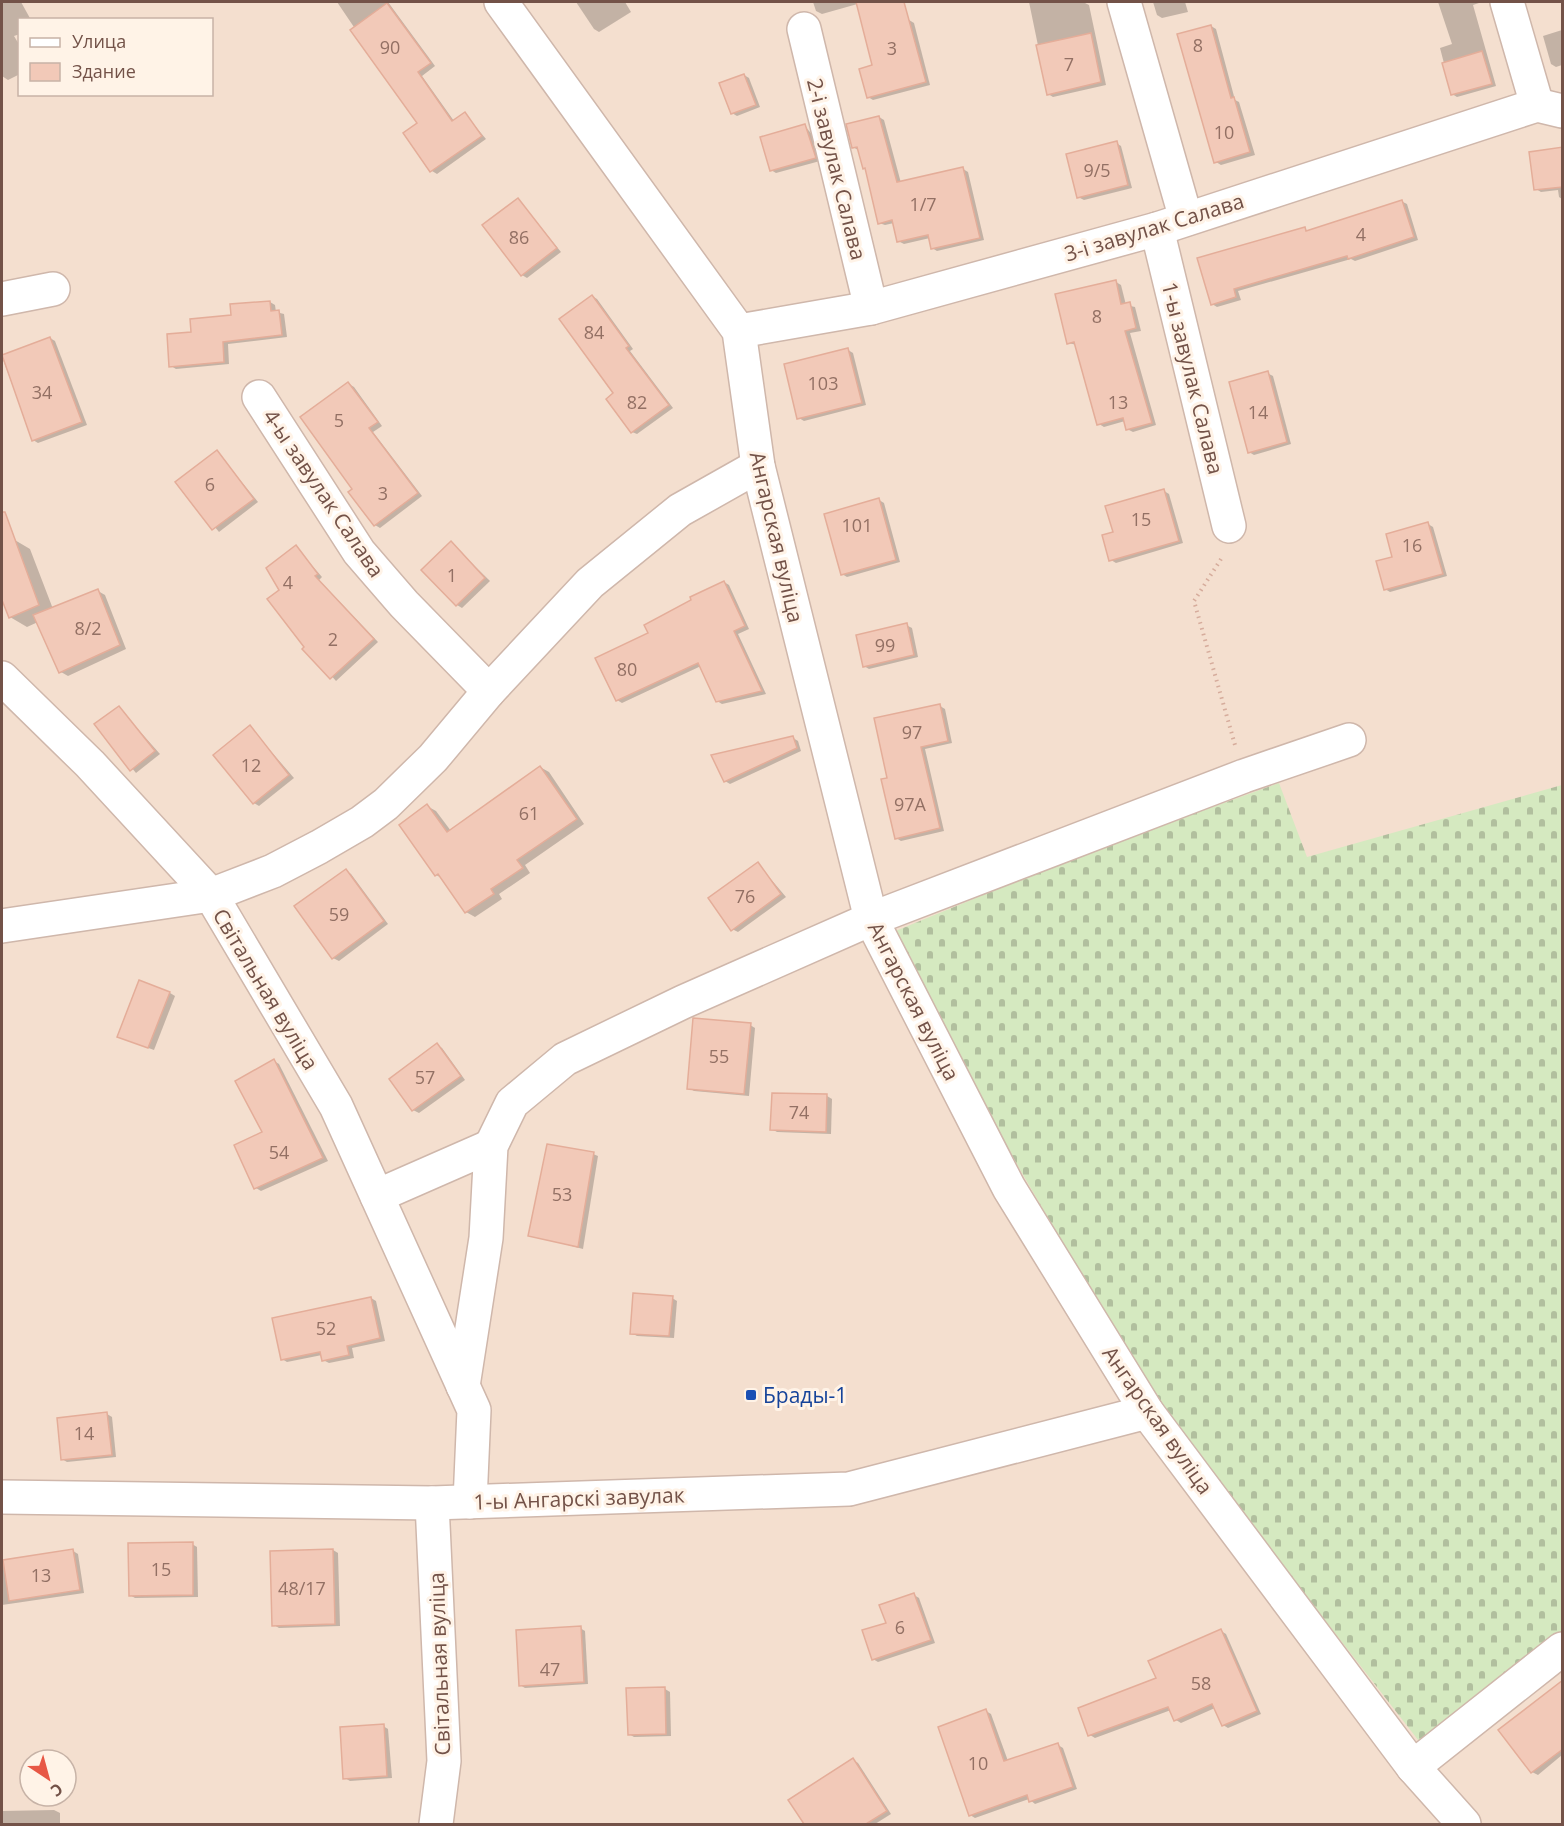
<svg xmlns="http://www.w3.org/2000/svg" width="1564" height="1826" font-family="'Open Sans',sans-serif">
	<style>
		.residential { fill: #f4dfcf; fill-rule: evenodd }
		.cemetery { fill: url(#cemetery-stones) }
		.shadow { fill: #0003 }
		.building { fill: #f2c9b8; stroke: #e4ad99; stroke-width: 1.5 }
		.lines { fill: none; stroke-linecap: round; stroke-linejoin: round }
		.minor-casing { stroke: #cfb7ab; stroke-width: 36 }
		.path { stroke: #d6ac9c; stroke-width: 4; stroke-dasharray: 1.5 4.5; stroke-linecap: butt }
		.minor { stroke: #fff; stroke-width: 33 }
		.transit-dot { fill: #1a4fb4; stroke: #fff3e7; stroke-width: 2 }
		.labels { text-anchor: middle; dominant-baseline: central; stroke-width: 6; stroke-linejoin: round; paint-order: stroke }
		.number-label { font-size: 18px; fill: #937064 }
		.street-label { font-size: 21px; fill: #735248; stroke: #fff3e7 }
		.transit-label { font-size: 21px; fill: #164399; stroke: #fff3e7; text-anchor: start }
	</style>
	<defs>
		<pattern id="cemetery-stones" width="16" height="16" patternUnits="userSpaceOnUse" patternTransform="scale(1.5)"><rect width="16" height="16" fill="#d5e9c0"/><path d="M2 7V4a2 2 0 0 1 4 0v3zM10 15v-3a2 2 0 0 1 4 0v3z" fill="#b1bf9e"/></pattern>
	</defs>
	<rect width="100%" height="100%" fill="#fceee1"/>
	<path class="residential" d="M2,2H1562V1824H2ZM20,20H212V94H20ZM30,1760H66V1796H30Z"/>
	<path class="cemetery" d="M1279,783L1307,857L1562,785V1636L1422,1745L1181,1435L1090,1290L1004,1142L893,932L1083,854Z"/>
	<g class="shadow">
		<path d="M2,2H21L31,20H20V34L14,36L20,46V74L8,80L2,76Z"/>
		<path d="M337,2H388L435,66L422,76L454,121L465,114L486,139L437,174L432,171L405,133L419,123Z"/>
		<path d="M576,2H625L631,12L599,32L594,29Z"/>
		<path d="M813,2H861V3L822,14L816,11Z"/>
		<path d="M1026,2H1083L1089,5L1106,85L1053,97L1048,94L1029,2Z"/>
		<path d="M1153,2H1185L1188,12L1162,18L1157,15Z"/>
		<path d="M1438,2H1482L1473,5L1496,86L1457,97L1452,94L1440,48L1452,44Z"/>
		<path d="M909,20L914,23L930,85L873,100L868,97L874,66Z"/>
		<path d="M1211,26L1216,29L1235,100L1239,102L1255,155L1221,165L1216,162Z"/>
		<path d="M1562,30V65L1556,67L1551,64L1543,36Z"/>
		<path d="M744,75L749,78L760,107L737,116L732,113Z"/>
		<path d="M879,117L884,120L901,183L963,169L968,172L984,240L937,251L932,248L930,238L904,244L898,241L894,223L885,225L879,223L867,170L858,150L853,147Z"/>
		<path d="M805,126L814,137L820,161L776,173L771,170Z"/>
		<path d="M1116,143L1121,146L1132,188L1084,200L1078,197Z"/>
		<path d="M1562,149V199L1559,197L1558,190L1541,192L1536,189Z"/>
		<path d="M518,199L561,252L527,278L522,275Z"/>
		<path d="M1401,201L1407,204L1418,240L1355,261L1351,259L1238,291L1241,300L1217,307L1212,304L1305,229L1310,232Z"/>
		<path d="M1116,282L1121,285L1126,305L1135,307L1141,331L1130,333L1156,425L1133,432L1127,429L1125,421L1104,427L1099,424L1077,345L1068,343Z"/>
		<path d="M592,296L597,299L633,349L630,351L673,408L637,434L632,432L615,394Z"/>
		<path d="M270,302L275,305L276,312L284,314L287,337L228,344L229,364L176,369L171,366L192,333Z"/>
		<path d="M50,338L55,341L87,425L38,443L33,440L2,357Z"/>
		<path d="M848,350L853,353L866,405L804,421L799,418Z"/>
		<path d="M1267,373L1273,376L1291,444L1254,455L1249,452Z"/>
		<path d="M349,384L354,387L382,426L373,432L422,496L380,528L375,525Z"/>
		<path d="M217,452L258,502L219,532L178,482Z"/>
		<path d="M1164,491L1169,494L1183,543L1116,563L1111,560L1115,533Z"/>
		<path d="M879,500L884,503L900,562L847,577L842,574Z"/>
		<path d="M1428,524L1433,527L1447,576L1390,592L1385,589L1394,558Z"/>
		<path d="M13,539L30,549L53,609L98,591L105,595L126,649L68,676L61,672L38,622L27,627L10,617L2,595V544Z"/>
		<path d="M451,543L490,581L462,608L457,605Z"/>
		<path d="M296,547L322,577L319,580L378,642L336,681L306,647L281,590Z"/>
		<path d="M724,582L729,585L749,629L738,634L766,694L722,704L717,701L701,666L622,703L617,700L650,634Z"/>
		<path d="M906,625L912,628L918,657L869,669L864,666Z"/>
		<path d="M940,706L945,709L952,743L925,749L944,831L901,841L896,838L889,779Z"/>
		<path d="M119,708L160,754L136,773L96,724Z"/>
		<path d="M250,727L294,778L259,806L254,803Z"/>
		<path d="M793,738L798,741L801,751L730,784L725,781Z"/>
		<path d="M540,767L549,772L584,824L525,865L530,873L499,894L502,899L475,917L466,912L444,879L436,875L427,806L436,811L451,831Z"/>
		<path d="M758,864L786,897L738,932L732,929Z"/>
		<path d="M346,871L351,874L388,924L339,961L333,958Z"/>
		<path d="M170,993L175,996L154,1050L124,1039Z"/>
		<path d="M750,1025L755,1028L749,1096L694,1091L689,1088Z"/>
		<path d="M437,1045L442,1048L465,1080L419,1113L413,1110L391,1079Z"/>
		<path d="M274,1061L279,1064L328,1161L261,1191L256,1188Z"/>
		<path d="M773,1094L827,1096L832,1099L831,1134L777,1132L772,1129Z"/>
		<path d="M593,1154L598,1156L583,1249L530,1235Z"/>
		<path d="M371,1298L376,1301L385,1341L352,1348L354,1358L329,1363L323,1360L322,1355L287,1362L282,1359Z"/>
		<path d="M672,1298L677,1301L674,1338L637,1336L632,1333Z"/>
		<path d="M107,1414L112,1417L116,1457L67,1462L62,1459Z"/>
		<path d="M192,1544L197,1547L198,1597L135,1598L130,1595Z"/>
		<path d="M333,1550L338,1553L340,1626L279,1628L274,1625Z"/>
		<path d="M73,1551L78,1554L84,1593L2,1605V1562Z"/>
		<path d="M914,1595L919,1598L935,1643L878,1662L873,1659L888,1624Z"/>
		<path d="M580,1628L585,1631L588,1684L525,1688L520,1685Z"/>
		<path d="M1221,1631L1226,1634L1261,1714L1228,1728L1223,1725L1215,1708L1181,1723L1176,1720L1171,1710L1095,1738L1090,1735Z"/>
		<path d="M1562,1685V1755L1538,1775L1532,1772Z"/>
		<path d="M665,1689L670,1692L671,1736L634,1737L629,1734Z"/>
		<path d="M986,1711L991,1714L1008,1761L1058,1745L1063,1748L1077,1789L1035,1804L1029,1799L975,1818L970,1815Z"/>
		<path d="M383,1726L388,1729L392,1778L350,1781L345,1778Z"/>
		<path d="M853,1760L858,1763L891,1814L875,1824H806L790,1801Z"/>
		<path d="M54,1810L60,1813V1824H2V1811Z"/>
	</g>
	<g class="building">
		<path d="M856,2H904L926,82L867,98L859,69L872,65Z"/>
		<path d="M387,3L431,63L418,72L452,121L465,112L482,136L430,172L403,133L417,123L350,30Z"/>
		<path d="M1211,25L1231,98L1234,97L1250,152L1214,163L1177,34Z"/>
		<path d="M1091,33L1101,82L1047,95L1036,45Z"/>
		<path d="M1482,51L1492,84L1451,95L1442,63Z"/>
		<path d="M744,74L756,105L731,114L719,83Z"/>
		<path d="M879,116L897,182L963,167L980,238L931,249L928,235L897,242L892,220L878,224L865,168L863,169L857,147L852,148L846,124Z"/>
		<path d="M805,124L816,158L770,171L760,137Z"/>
		<path d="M1117,141L1128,185L1077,198L1066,154Z"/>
		<path d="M1563,147V187L1534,190L1529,152Z"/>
		<path d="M518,198L557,248L521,276L482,225Z"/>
		<path d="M1402,200L1414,237L1348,259L1347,256L1234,289L1236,297L1211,305L1197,258L1305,227L1306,231Z"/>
		<path d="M1116,280L1121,304L1130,302L1136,328L1125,331L1152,423L1126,430L1123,418L1097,425L1074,342L1067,344L1055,294Z"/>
		<path d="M592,295L629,346L626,348L669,405L631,433L606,399L613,393L559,319Z"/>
		<path d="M270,301L271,311L279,310L282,335L223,342L224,362L169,367L167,334L191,332L190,319L231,315L230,304Z"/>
		<path d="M50,337L82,422L32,441L2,355Z"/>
		<path d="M848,348L862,403L797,419L784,364Z"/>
		<path d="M1268,371L1287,442L1248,453L1229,382Z"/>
		<path d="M348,382L378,422L369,428L418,493L374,526L348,492L352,489L300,417Z"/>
		<path d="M217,450L254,499L212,530L175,482Z"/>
		<path d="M1164,489L1179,541L1109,561L1102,535L1113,532L1105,506Z"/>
		<path d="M879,498L896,560L841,575L824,514Z"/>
		<path d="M2,512H5L39,605L9,618L2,600Z"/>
		<path d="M1428,522L1443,574L1384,590L1376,561L1392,557L1386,534Z"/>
		<path d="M451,541L485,578L456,606L421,570Z"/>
		<path d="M296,545L318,574L315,576L374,639L330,679L302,649L304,647L267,599L279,590L266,568Z"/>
		<path d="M724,581L745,626L734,631L762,691L716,702L698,663L616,701L595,658L648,633L644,625L691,600L690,597Z"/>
		<path d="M98,589L120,645L59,673L33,615Z"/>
		<path d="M907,623L914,655L863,667L856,635Z"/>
		<path d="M940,704L948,741L921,747L940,828L895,839L881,779L887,778L874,718Z"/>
		<path d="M119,706L155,751L130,771L94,724Z"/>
		<path d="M250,725L289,775L253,804L213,755Z"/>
		<path d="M793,736L797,748L724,782L711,755Z"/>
		<path d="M540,766L577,819L517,860L523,868L491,889L494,894L465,913L438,874L435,876L399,825L427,804L447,832Z"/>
		<path d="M758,862L781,894L731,931L708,898Z"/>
		<path d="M346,869L384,921L332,959L294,906Z"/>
		<path d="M139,980L170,992L148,1048L117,1037Z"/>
		<path d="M693,1018L751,1023L744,1094L687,1089Z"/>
		<path d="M437,1043L461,1076L412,1111L389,1079Z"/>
		<path d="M274,1059L323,1158L254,1189L234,1145L262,1132L235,1081Z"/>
		<path d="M772,1093L827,1094L826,1132L770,1130Z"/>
		<path d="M547,1144L594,1152L578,1247L528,1236Z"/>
		<path d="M633,1293L673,1296L669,1336L630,1334Z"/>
		<path d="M371,1297L380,1338L347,1346L349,1355L322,1361L320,1352L281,1360L272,1318Z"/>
		<path d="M107,1412L112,1455L61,1460L57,1418Z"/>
		<path d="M193,1542V1595L129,1596L128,1543Z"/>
		<path d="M73,1549L80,1590L9,1601L3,1560Z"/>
		<path d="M333,1549L335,1624L272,1626L270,1551Z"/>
		<path d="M914,1593L931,1640L872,1660L862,1630L886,1623L879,1605Z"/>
		<path d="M581,1626L584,1682L519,1686L516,1630Z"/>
		<path d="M1221,1629L1257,1711L1222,1726L1212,1704L1174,1721L1168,1707L1088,1736L1078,1708L1156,1678L1148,1661Z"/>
		<path d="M1563,1680V1749L1531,1773L1498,1730Z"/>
		<path d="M665,1687L666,1734L628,1735L626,1688Z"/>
		<path d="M986,1709L1004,1761L1058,1743L1073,1787L1029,1802L1027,1795L969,1816L938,1727Z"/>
		<path d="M384,1724L387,1776L343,1779L340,1727Z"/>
		<path d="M853,1758L887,1811L866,1824H804L788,1800Z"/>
	</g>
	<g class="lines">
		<g class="minor-casing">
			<g id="minor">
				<path d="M501,2L739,331L758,466L871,919L1009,1188L1147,1412L1413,1767L1464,1824"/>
				<path d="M1124,2L1186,219"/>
				<path d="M1507,2L1537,105"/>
				<path d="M804,29L871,308"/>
				<path d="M1157,229L1229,526"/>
				<path d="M2,299L53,289"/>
				<path d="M739,331L871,308L1157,229L1537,105L1562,111"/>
				<path d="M259,397L359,552L404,604L489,691"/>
				<path d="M2,678L90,764L211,895"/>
				<path d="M2,926L211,895"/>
				<path d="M377,1196L491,1146"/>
				<path d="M463,1386L486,1238L491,1146L512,1103L565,1059L683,1002L871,919L1244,776L1349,740"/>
				<path d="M2,1497L432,1503L849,1489L1147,1412"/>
				<path d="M470,1502L474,1410L336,1106L211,895L273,871L319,847L362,822L386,804L433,758L489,691L590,583L680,510L758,466"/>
				<path d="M432,1503L444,1761L436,1824"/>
				<path d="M1413,1767L1562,1649"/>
			</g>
		</g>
		<path class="path" d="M1221,559L1194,601L1235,745"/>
		<use href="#minor" class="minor"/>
	</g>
	<rect class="transit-dot" x="745" y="1389" width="12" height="12" rx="3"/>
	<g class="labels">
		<g class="number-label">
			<text x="1198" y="45">8</text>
			<text x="390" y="47">90</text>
			<text x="892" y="48">3</text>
			<text x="1069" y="64">7</text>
			<text x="1224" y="132">10</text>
			<text x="1097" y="170">9/5</text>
			<text x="923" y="204">1/7</text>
			<text x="1361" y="234">4</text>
			<text x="519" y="237">86</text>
			<text x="1097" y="316">8</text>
			<text x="594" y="332">84</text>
			<text x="823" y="383">103</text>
			<text x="42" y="392">34</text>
			<text x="637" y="402">82</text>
			<text x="1118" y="402">13</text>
			<text x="1258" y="412">14</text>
			<text x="339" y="420">5</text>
			<text x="210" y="484">6</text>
			<text x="383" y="493">3</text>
			<text x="1141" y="519">15</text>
			<text x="857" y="525">101</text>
			<text x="1412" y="545">16</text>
			<text x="452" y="575">1</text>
			<text x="288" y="582">4</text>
			<text x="88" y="628">8/2</text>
			<text x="333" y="639">2</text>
			<text x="885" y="645">99</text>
			<text x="627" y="669">80</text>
			<text x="912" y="732">97</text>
			<text x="251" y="765">12</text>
			<text x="910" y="804">97А</text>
			<text x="529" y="813">61</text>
			<text x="745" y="896">76</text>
			<text x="339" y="914">59</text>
			<text x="719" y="1056">55</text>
			<text x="425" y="1077">57</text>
			<text x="799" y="1112">74</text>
			<text x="279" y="1152">54</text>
			<text x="562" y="1194">53</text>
			<text x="326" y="1328">52</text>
			<text x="84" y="1433">14</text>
			<text x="161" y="1569">15</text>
			<text x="41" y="1575">13</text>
			<text x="302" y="1588">48/17</text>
			<text x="900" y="1627">6</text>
			<text x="550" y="1669">47</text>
			<text x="1201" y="1683">58</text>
			<text x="978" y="1763">10</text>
		</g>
		<g class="street-label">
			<text transform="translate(837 169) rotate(76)">2-і завулак Салава</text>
			<text transform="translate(1154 227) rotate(-17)">3-і завулак Салава</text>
			<text transform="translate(1193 378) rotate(76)">1-ы завулак Салава</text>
			<text transform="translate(324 493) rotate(56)">4-ы завулак Салава</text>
			<text transform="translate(777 537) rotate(77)">Ангарская вуліца</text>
			<text transform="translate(266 989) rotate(59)">Світальная вуліца</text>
			<text transform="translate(914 1001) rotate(63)">Ангарская вуліца</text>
			<text transform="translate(1158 1420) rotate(55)">Ангарская вуліца</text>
			<text transform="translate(579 1498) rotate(-2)">1-ы Ангарскі завулак</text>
			<text transform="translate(439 1664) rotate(-92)">Світальная вуліца</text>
		</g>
		<g class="transit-label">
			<text x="763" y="1395">Брады-1</text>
		</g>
	</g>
	<rect width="1564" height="1826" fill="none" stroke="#735248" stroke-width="6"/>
	<rect x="18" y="18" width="195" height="78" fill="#fff3e7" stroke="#c7b3a7" stroke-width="1.5"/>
	<rect x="30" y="38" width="30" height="9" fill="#ffffff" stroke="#c7b3a7" stroke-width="1.5"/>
	<text x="72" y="48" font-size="18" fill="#735248">Улица</text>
	<rect x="30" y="63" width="30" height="18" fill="#f2c9b8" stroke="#c7b3a7" stroke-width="1.5"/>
	<text x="72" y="78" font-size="18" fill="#735248">Здание</text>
	<g transform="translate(48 1778) rotate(144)"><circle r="28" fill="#fff3e7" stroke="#c7b3a7" stroke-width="1.5"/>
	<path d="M0-4.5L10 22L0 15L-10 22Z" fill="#e75745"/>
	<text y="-9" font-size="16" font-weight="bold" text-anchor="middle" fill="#735248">С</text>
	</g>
</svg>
